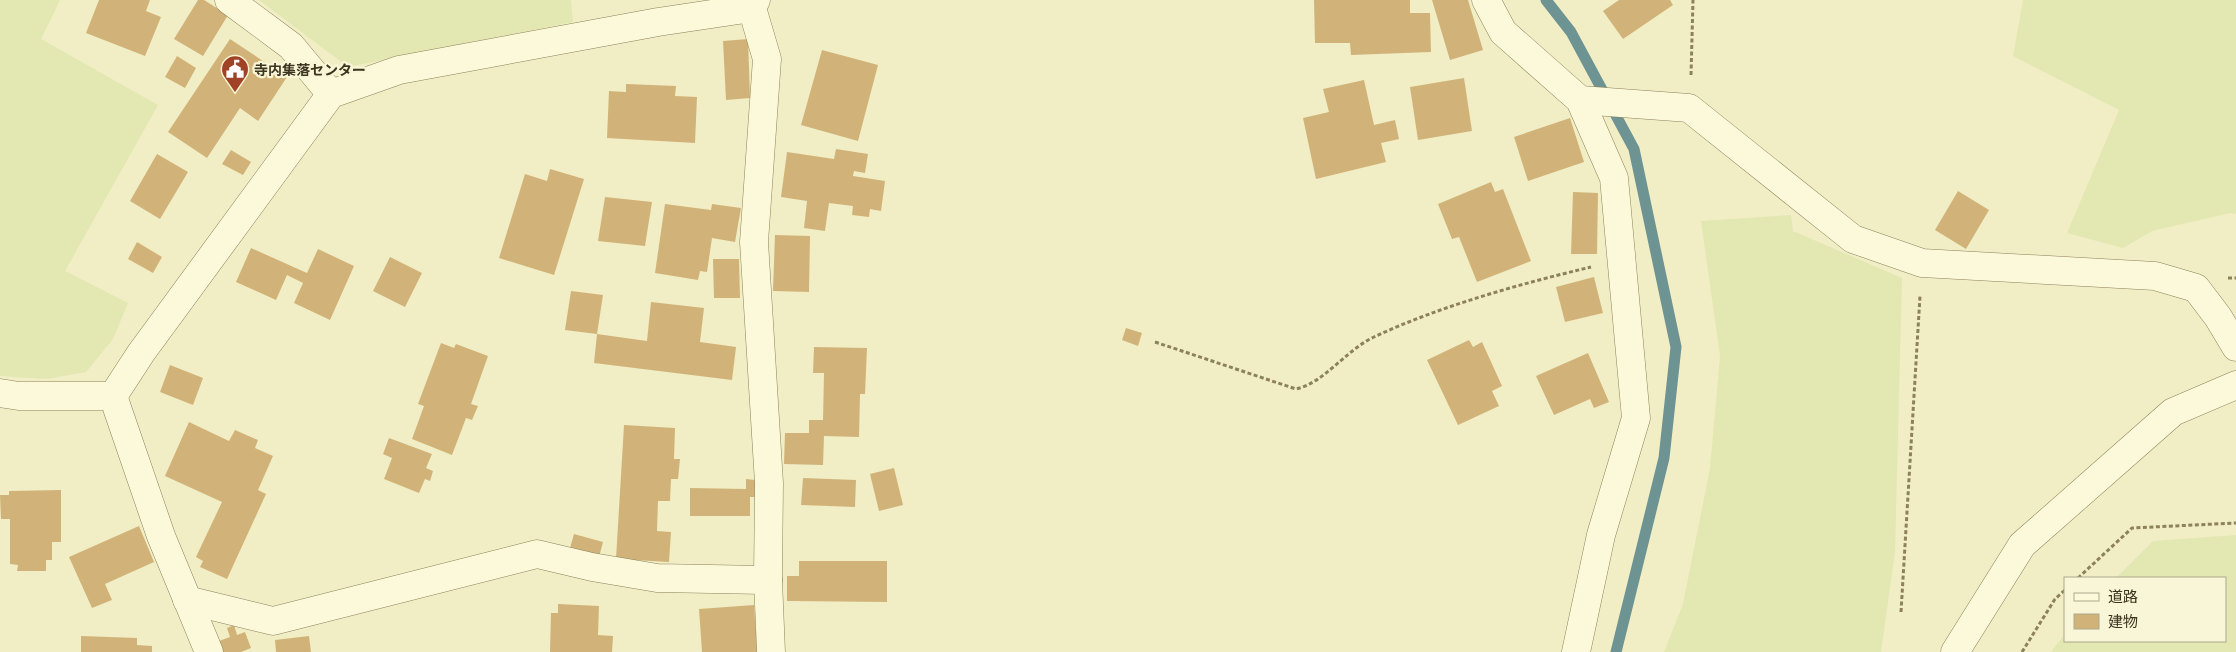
<svg xmlns="http://www.w3.org/2000/svg" width="2236" height="652" font-family="Georgia,'Noto Sans JP',serif">
	<style>
		.farmland { fill: #e3e7b2 }
		.lines { fill: none; stroke-linecap: round; stroke-linejoin: round }
		.stream { stroke: #6d9393; stroke-width: 11 }
		.building { fill: #d1b379 }
		.minor-casing { stroke: #8d815a; stroke-width: 29 }
		.path { stroke: #8d815a; stroke-width: 3; stroke-dasharray: 4 2.5; stroke-linecap: butt }
		.minor { stroke: #fbf9da; stroke-width: 28 }
		.labels { text-anchor: middle; dominant-baseline: central; stroke-width: 4.5; stroke-linejoin: round; paint-order: stroke }
		.poi-label { font-size: 14px; font-weight: bold; fill: #3d341f; stroke: #f8f6d6; text-anchor: start }
	</style>
	<rect width="100%" height="100%" fill="#f1eec5"/>
	<g class="farmland">
		<path d="M0,0H60L41,39L158,105L65,271L128,303L113,339L86,372L47,379L0,376Z"/>
		<path d="M259,0H571L573,22L348,67Z"/>
		<path d="M2023,0H2236V214L2230,213L2152,231L2123,248L2067,233L2119,110L2013,56Z"/>
		<path d="M1791,215L1793,231L1902,278L1895,552L1881,652H1664L1683,604L1710,468L1720,356L1701,221Z"/>
		<path d="M2236,535V652H2051L2065,634V641H2225V578H2116L2153,541Z"/>
	</g>
	<g class="lines">
		<path class="stream" d="M1546,0L1571,32L1634,149L1676,347L1664,458L1616,652"/>
	</g>
	<g class="building">
		<path d="M99,0H150L146,11L161,17L145,56L86,33Z"/>
		<path d="M198,0H204L228,15L203,56L174,39Z"/>
		<path d="M1314,0H1410V13H1430L1431,52L1351,55L1350,43H1315Z"/>
		<path d="M1432,0H1468L1483,50L1450,60Z"/>
		<path d="M1619,0H1670L1673,5L1623,39L1603,11Z"/>
		<path d="M230,39L287,77L258,121L240,108L207,158L168,132Z"/>
		<path d="M748,39L750,98L726,100L723,41Z"/>
		<path d="M822,50L878,65L858,141L801,125Z"/>
		<path d="M177,56L196,68L185,88L165,77Z"/>
		<path d="M1464,78L1472,131L1418,140L1410,87Z"/>
		<path d="M1364,80L1374,125L1395,120L1399,139L1381,143L1386,162L1316,179L1303,118L1329,112L1323,89Z"/>
		<path d="M626,84L676,86L675,96L697,97L695,143L607,138L609,91L626,92Z"/>
		<path d="M1570,118L1584,162L1528,181L1514,137Z"/>
		<path d="M836,149L868,154L865,173L854,171L853,176L885,181L881,211L870,209L869,217L852,215L853,206L829,203L825,231L804,228L807,201L781,197L787,152L834,159Z"/>
		<path d="M231,150L251,162L243,175L222,164Z"/>
		<path d="M157,154L188,172L160,219L130,201Z"/>
		<path d="M550,169L584,179L554,275L499,258L525,174L547,181Z"/>
		<path d="M1491,182L1495,192L1503,189L1531,261L1477,282L1459,237L1452,239L1438,204Z"/>
		<path d="M1958,191L1989,210L1966,249L1935,230Z"/>
		<path d="M1573,192L1598,193L1597,254H1571Z"/>
		<path d="M605,197L652,202L645,246L598,241Z"/>
		<path d="M665,204L711,210L712,204L741,208L735,242L712,238L707,272L700,271L698,280L655,273Z"/>
		<path d="M775,235L810,236L809,292L773,291Z"/>
		<path d="M137,242L162,257L153,273L128,259Z"/>
		<path d="M251,248L307,273L318,249L354,266L330,320L294,303L303,283L287,275L276,300L236,282Z"/>
		<path d="M390,257L422,273L405,307L373,291Z"/>
		<path d="M713,259H739L740,298H714Z"/>
		<path d="M1594,277L1603,313L1565,322L1556,287Z"/>
		<path d="M571,291L603,295L597,334L565,330Z"/>
		<path d="M651,302L704,308L700,342L736,347L732,380L594,363L597,334L647,341Z"/>
		<path d="M1126,328L1142,333L1138,346L1122,340Z"/>
		<path d="M1469,340L1473,347L1482,342L1502,386L1492,391L1499,406L1458,425L1427,360Z"/>
		<path d="M441,343L454,348L456,344L488,356L471,404L478,406L472,420L466,418L452,455L412,439L424,406L418,404Z"/>
		<path d="M814,347L867,348L865,394H860L859,437L824,436L823,465L784,464L785,433H809V420H823L824,373H813Z"/>
		<path d="M1588,353L1609,402L1594,408L1590,399L1554,415L1536,376Z"/>
		<path d="M170,365L203,378L193,405L160,392Z"/>
		<path d="M189,422L229,441L235,430L258,440L255,448L273,456L258,490L266,494L227,579L200,567L203,561L196,557L222,502L165,476Z"/>
		<path d="M624,425L675,428L674,459H680L678,479H671L670,501H658L657,531L671,532L669,562L616,559Z"/>
		<path d="M389,438L432,454L426,468L433,471L430,481L425,479L419,493L384,479L392,458L383,454Z"/>
		<path d="M894,468L903,505L879,511L870,474Z"/>
		<path d="M803,478L856,480L855,507L801,505Z"/>
		<path d="M746,479L755,480V497H750V516H690V488L746,489Z"/>
		<path d="M61,490V542H52V560H46V571H17L18,565L10,564V519H1L0,495H9V491Z"/>
		<path d="M139,526L154,562L105,584L112,600L92,608L69,557Z"/>
		<path d="M574,534L603,542L599,557L570,548Z"/>
		<path d="M799,561H887V602L787,601V576H799Z"/>
		<path d="M558,604L599,606L598,635L613,636L612,652H550L551,613H558Z"/>
		<path d="M754,605L756,632H761L763,652H702L699,609Z"/>
		<path d="M234,625L237,635L245,632L251,648L241,652H223L219,641L230,637L227,628Z"/>
		<path d="M81,636L137,638V645L152,646V652H81Z"/>
		<path d="M309,636L311,652H276L275,640Z"/>
	</g>
	<g class="lines">
		<g class="minor-casing">
			<g id="minor">
				<path d="M229,0L291,46L331,94"/>
				<path d="M756,0L752,8L767,59L754,242L769,483L768,580L771,652"/>
				<path d="M1486,0L1503,32L1580,100L1614,178L1636,418L1601,535L1576,652"/>
				<path d="M1580,100L1689,108L1853,239L1922,263L2155,276L2196,288L2218,317L2236,347"/>
				<path d="M0,393L19,396H113"/>
				<path d="M113,396L141,353L331,94L399,70L658,22L752,8"/>
				<path d="M113,396L161,536L209,652"/>
				<path d="M187,600L273,621L537,554L592,567L657,578L768,580"/>
				<path d="M1955,652L2022,545L2173,412L2236,385"/>
			</g>
		</g>
		<g class="path">
			<path d="M1691,75L1693,0"/>
			<path d="M2228,278H2236"/>
			<path d="M1155,342L1296,389C1324,383 1346,350 1374,337C1440,306 1520,284 1591,267"/>
			<path d="M2078,578L2132,528L2236,523"/>
			<path d="M1901,612L1920,296"/>
			<path d="M2022,652L2055,599L2065,590"/>
		</g>
		<use href="#minor" class="minor"/>
	</g>
	<defs>
		<g id="civic-pin" transform="scale(1.4375)"><path d="M0 17L-7.5 6A9.5 9.5 0 1 1 7.5 6Z" fill="#a04226" stroke="#f8f6d6"/><path d="M-.6-6.5H3V-4.5H.6V-3L4-1V1h2V6H-6V1h2V-1L-.6-3ZM-1.2 2.5V6h2.4V2.5Z" fill="#fff"/></g>
	</defs>
	<g fill-rule="evenodd">
		<use href="#civic-pin" x="235" y="69"/>
	</g>
	<g class="labels">
		<g class="poi-label">
			<text x="254" y="69">寺内集落センター</text>
		</g>
	</g>
	<rect x="2064" y="577" width="162" height="65" fill="#f8f6d6" stroke="#ada88d"/>
	<rect x="2074" y="593" width="25" height="8" fill="#fbf9da" stroke="#ada88d"/>
	<text x="2108" y="602" font-size="15" fill="#3d341f">道路</text>
	<rect x="2074" y="614" width="25" height="15" fill="#d1b379" stroke="#ada88d"/>
	<text x="2108" y="627" font-size="15" fill="#3d341f">建物</text>
</svg>
